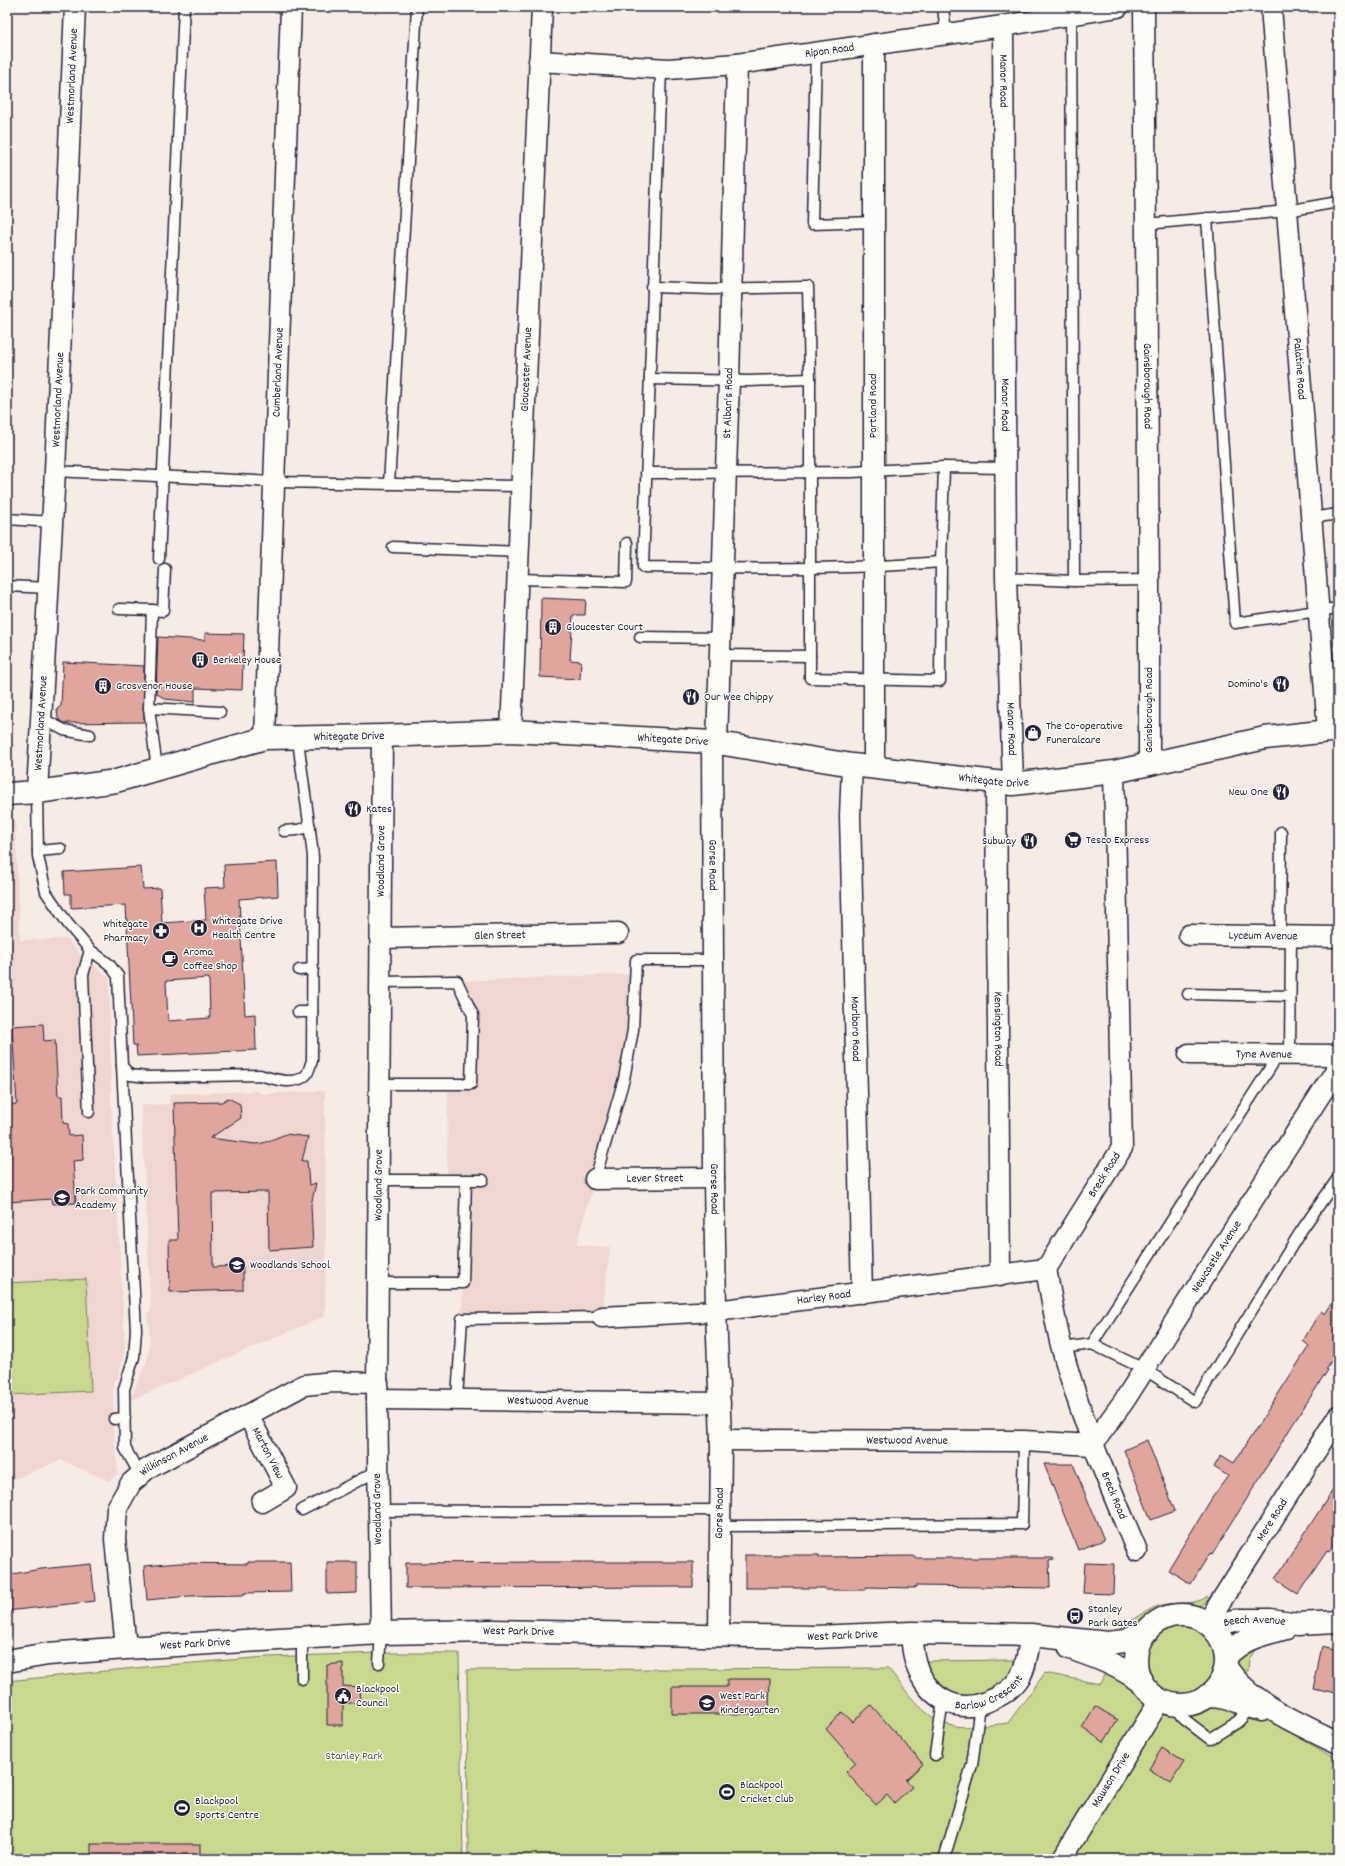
<svg xmlns="http://www.w3.org/2000/svg" width="1345" height="1866" font-family="Dekko,sans-serif">
	<style>
		.built { fill: #f0d6d0 }
		.green { fill: #c8d98d; stroke: #757e64 }
		.building { fill: #e0a69e; stroke: #22223b; fill-rule: evenodd }
		.lines { fill: none; stroke-linecap: round; stroke-linejoin: round }
		.service-casing { stroke: #22223b; stroke-width: 13 }
		.minor-casing { stroke: #22223b; stroke-width: 23 }
		.tertiary-casing { stroke: #22223b; stroke-width: 25 }
		.primary-casing { stroke: #22223b; stroke-width: 25 }
		.service { stroke: #fdfcf7; stroke-width: 10 }
		.minor { stroke: #fdfcf7; stroke-width: 20 }
		.tertiary { stroke: #fdfcf7; stroke-width: 22 }
		.primary { stroke: #fdfcf7; stroke-width: 22 }
		.labels { text-anchor: middle; dominant-baseline: central; stroke-width: 3; stroke-linejoin: round; paint-order: stroke }
		.street-label { font-size: 12px; fill: #22223b; stroke: #fdfcf7 }
		.poi-label { font-size: 12px; fill: #22223b; stroke: #fdfcf7; text-anchor: start }
		.park-label { font-size: 12px; fill: #545954; stroke: #fdfcf7 }
	</style>
	<rect width="100%" height="100%" fill="#f7ebe5"/>
	<filter id="ink" filterUnits="userSpaceOnUse"><feTurbulence type="fractalNoise" baseFrequency=".025" numOctaves="2"/><feDisplacementMap in="SourceGraphic" scale="8" xChannelSelector="R" yChannelSelector="G"/><feConvolveMatrix kernelMatrix="1 2 1 2 8 2 1 2 1" color-interpolation-filters="sRGB"/></filter>
	<g filter="url(#ink)">
		<g class="built">
			<path d="M7,820H15L20,940L68,939L76,950L109,978L111,1098L125,1348L118,1379L113,1380V1427L118,1473L109,1481L61,1460L7,1482Z"/>
			<path d="M635,974L624,1079L576,1245L610,1247L602,1317L462,1319L466,1180H447L448,1084H471L473,1015L457,981Z"/>
			<path d="M259,1091L260,1094L325,1091L326,1233L325,1316L129,1401L147,1361L150,1339L147,1312H151L141,1105L169,1104V1094Z"/>
		</g>
		<g class="green">
			<path d="M86,1279L91,1391L7,1395V1283Z"/>
			<path d="M1207,1597L1211,1598L1201,1605L1186,1610L1165,1612L1136,1628L1112,1635C1125,1626 1144,1611 1158,1606C1173,1601 1194,1606 1207,1597Z"/>
			<circle cx="1179" cy="1659" r="37"/>
			<path d="M1257,1647L1249,1659L1248,1671L1240,1676L1236,1663L1239,1656Z"/>
			<path d="M379,1653H459L463,1859H7V1681L155,1666L267,1657Z"/>
			<path d="M1014,1660C1014,1663 1014,1667 1013,1669C1009,1681 990,1692 979,1695C964,1700 936,1687 929,1673C927,1670 927,1665 927,1661Z"/>
			<path d="M888,1668C905,1689 922,1717 949,1725C962,1729 993,1725 1008,1723L1045,1673L1100,1684L1107,1668L1167,1712H1179L1190,1708L1228,1683L1248,1712L1269,1720L1338,1760V1859H468L467,1670Z"/>
		</g>
		<g class="building">
			<path d="M541,598L586,600L585,615H573L570,660L581,661L580,679L540,677Z"/>
			<path d="M205,633L244,634L242,690L195,688V702L165,699L156,693L158,637L205,640Z"/>
			<path d="M63,662L144,666V722L65,723L60,721L58,718L57,709L61,706Z"/>
			<path d="M277,862L278,896L239,899L245,1015L255,1014L256,1050L137,1056L136,1045H133L126,905L71,908V894H65L64,872L141,867L143,889L160,888L162,923L206,920L204,888L225,887L224,865ZM209,978L210,1018L168,1021L166,981Z"/>
			<path d="M43,1024L44,1041L55,1040L58,1096H62L63,1123L68,1124L69,1136L82,1135L83,1160L73,1161L76,1203L52,1204L51,1199L7,1202V1105L17,1104L12,1026Z"/>
			<path d="M228,1098L240,1104L241,1118L210,1138L255,1144L263,1143L286,1134L308,1137L302,1161H307L309,1185L316,1183L311,1205L313,1247L269,1250L268,1192L212,1193L213,1267L243,1266V1290L170,1292L169,1240H178L174,1103L222,1102Z"/>
			<path d="M1338,1294V1350L1326,1369L1328,1370L1293,1424L1212,1555L1210,1553L1191,1584L1168,1570L1212,1498L1228,1476L1214,1467L1221,1455L1234,1463L1309,1346L1303,1341L1315,1320L1321,1311L1325,1314Z"/>
			<path d="M1147,1440L1175,1511L1151,1520L1124,1450Z"/>
			<path d="M1044,1464H1073L1104,1540L1078,1550Z"/>
			<path d="M1338,1482V1539L1329,1552L1327,1551L1298,1594L1275,1579Z"/>
			<path d="M745,1555H819V1557L915,1556V1558H1053L1054,1560L1049,1561L1050,1588L915,1586V1588L866,1587V1590H825V1588H745Z"/>
			<path d="M248,1562H290L291,1592L244,1593V1595L189,1596L147,1600L144,1566L179,1563L248,1564Z"/>
			<path d="M327,1562H357V1593L327,1594Z"/>
			<path d="M545,1562H693V1587L406,1588V1563Z"/>
			<path d="M1085,1563L1114,1564L1113,1594L1083,1593Z"/>
			<path d="M91,1564L95,1601L7,1611V1575L41,1569Z"/>
			<path d="M1322,1646L1338,1650V1695L1313,1689Z"/>
			<path d="M343,1663V1686L359,1687L360,1703H343V1725H327V1665Z"/>
			<path d="M727,1679H770L769,1707H763V1714H672V1687H727Z"/>
			<path d="M871,1705L923,1764L906,1780L912,1787L894,1803L887,1795L876,1805L846,1772L856,1763L826,1729L842,1712L853,1722Z"/>
			<path d="M1095,1706L1118,1720L1104,1742L1082,1728Z"/>
			<path d="M1162,1748L1184,1762L1171,1783L1149,1769Z"/>
			<rect x="91" y="1844" width="109" height="15"/>
		</g>
		<g class="lines">
			<g class="service-casing">
				<g id="service">
					<path d="M943,7L946,33"/>
					<path d="M1071,15L1074,581"/>
					<path d="M816,52L812,224L875,222"/>
					<path d="M661,69L643,567C742,569 842,570 941,562"/>
					<path d="M1207,218L1235,623L1338,608"/>
					<path d="M1146,224L1287,211L1338,202"/>
					<path d="M652,287L712,289L808,287L810,379V678L940,681L941,562L944,467"/>
					<path d="M650,379L748,381L810,379"/>
					<path d="M55,471L274,482L521,486"/>
					<path d="M646,473L852,472L944,467L1006,468"/>
					<path d="M389,484L417,7"/>
					<path d="M1311,518L1338,514"/>
					<path d="M7,519L52,522"/>
					<path d="M393,547L519,552"/>
					<path d="M159,559L184,7"/>
					<path d="M1006,578L1074,581L1149,580"/>
					<path d="M518,579L626,582L627,543"/>
					<path d="M7,586L49,588"/>
					<path d="M119,609L152,610L149,708L157,769"/>
					<path d="M152,610L163,611L165,569"/>
					<path d="M640,637L720,638"/>
					<path d="M720,655L810,656"/>
					<path d="M149,708L220,712"/>
					<path d="M41,718L64,730L90,735"/>
					<path d="M37,792L38,856L46,892L68,924L90,950L109,964L118,976L122,1066L130,1075L147,1077L260,1075C273,1079 295,1086 306,1075C309,1072 310,1065 312,1061L313,857C309,817 302,778 298,738"/>
					<path d="M284,831L297,830L310,827"/>
					<path d="M38,851L61,849"/>
					<path d="M1280,936L1281,832"/>
					<path d="M299,970L313,969"/>
					<path d="M1188,994L1290,996"/>
					<path d="M298,1012H312"/>
					<path d="M1290,1054L1291,936"/>
					<path d="M122,1066L136,1330L134,1357L124,1389L125,1448L140,1475"/>
					<path d="M380,1084H471L473,1015L457,981L381,982"/>
					<path d="M89,1112L83,975L90,950"/>
					<path d="M595,1179L624,1079L633,1030L636,960H713"/>
					<path d="M379,1180H483"/>
					<path d="M378,1283H463L466,1180"/>
					<path d="M1092,1344L1144,1369L1195,1402L1301,1231L1338,1178"/>
					<path d="M1062,1348L1092,1344L1279,1054"/>
					<path d="M457,1399L462,1319L602,1317"/>
					<path d="M114,1419L125,1418"/>
					<path d="M302,1510L377,1471"/>
					<path d="M378,1511L720,1510"/>
					<path d="M720,1526L1022,1524L1024,1441"/>
					<path d="M302,1637V1679"/>
					<path d="M379,1663L381,1633"/>
					<path d="M1175,1705L1184,1719L1210,1739L1239,1721L1252,1706"/>
					<path d="M935,1755L943,1700"/>
					<path d="M944,1859L972,1765L980,1705"/>
				</g>
			</g>
			<g class="minor-casing">
				<g id="minor">
					<path id="s1" d="M1144,7L1149,580V765"/>
					<path id="s2" d="M1271,7L1328,730"/>
					<path id="s3" d="M1003,26L1006,578L1013,784"/>
					<path id="s4" d="M539,61L668,69L737,64L1003,26L1118,7"/>
					<path id="s5" d="M511,731L542,7"/>
					<path id="s6" d="M265,738L291,7"/>
					<path id="s7" d="M712,742L714,1178L716,1311L721,1440L719,1636"/>
					<path id="s8" d="M717,742L729,380L737,64"/>
					<path id="s9" d="M852,765L850,816L862,1293"/>
					<path d="M874,768V44"/>
					<path id="s10" d="M1114,772L1122,1148L1046,1269C1051,1295 1055,1323 1062,1349C1081,1419 1109,1485 1137,1551"/>
					<path id="s11" d="M996,783L1000,1276"/>
					<path id="s12" d="M37,792L55,471L75,7"/>
					<path id="s13" d="M1189,935L1338,937"/>
					<path id="s14" d="M381,938L618,933"/>
					<path id="s15" d="M1189,1054L1338,1055"/>
					<path id="s16" d="M595,1179L714,1178"/>
					<path id="s17" d="M602,1317L716,1311L1046,1269"/>
					<path id="s18" d="M377,1399L720,1403"/>
					<path id="s19" d="M248,1415L286,1488L262,1502"/>
					<path id="s20" d="M721,1440L1024,1441L1092,1445"/>
					<path id="s21" d="M1092,1445L1124,1401L1338,1067"/>
					<path id="s22" d="M1207,1623L1338,1416"/>
					<path id="s23" d="M381,1633L377,1399L382,736"/>
					<path id="s24" d="M911,1633C912,1646 913,1658 918,1670C930,1698 957,1714 986,1702C1000,1697 1012,1690 1020,1677C1027,1665 1028,1649 1031,1635"/>
					<path id="s25" d="M126,1648L115,1539L117,1508L131,1483L147,1469L304,1385L333,1382L378,1383"/>
					<path id="s26" d="M1062,1859L1160,1700"/>
				</g>
			</g>
			<g class="tertiary-casing">
				<g id="tertiary">
					<circle cx="1181" cy="1660" r="45"/>
					<path id="s27" d="M1211,1626L1239,1620H1271L1298,1624L1338,1622"/>
					<path d="M1070,1648C1099,1658 1115,1664 1141,1681"/>
					<path d="M1226,1656C1247,1636 1259,1636 1285,1628"/>
					<path id="s28" d="M7,1661L48,1654L126,1648L381,1633L493,1631L815,1637L911,1633L1031,1635L1107,1643L1126,1641L1147,1631"/>
					<path d="M1226,1667C1247,1702 1301,1725 1338,1743"/>
					<path d="M1207,1696C1227,1695 1243,1706 1262,1710"/>
				</g>
			</g>
			<g class="primary-casing">
				<g id="primary">
					<path id="s29" d="M7,794L37,792L116,781L265,738L382,736L511,731L712,742L852,765L1013,784L1114,772L1265,738L1338,730"/>
				</g>
			</g>
			<use href="#service" class="service"/>
			<use href="#minor" class="minor"/>
			<use href="#tertiary" class="tertiary"/>
			<use href="#primary" class="primary"/>
		</g>
	</g>
	<defs>
		<g id="building-disc" transform="scale(0.9)"><circle r="9.5" fill="#22223b" stroke="#fdfcf7"/><path d="M-4-6H4V6H1V3H-1V6H-4ZM-2.5-4.3h1.7v1.8h-1.7ZM.8-4.3h1.7v1.8H.8ZM-2.5-1h1.7V.8h-1.7ZM.8-1h1.7V.8H.8Z" fill="#fff"/></g>
		<g id="restaurant-disc" transform="scale(0.9)"><circle r="9.5" fill="#22223b" stroke="#fdfcf7"/><path d="M-5-6h1v4h1v-4h1v4h1v-4h1v5L-1.5 .5V6h-2V.5L-5-1ZM5-6V6H3V1.5H1.5Q1.5-4 5-6Z" fill="#fff"/></g>
		<g id="shop-disc" transform="scale(0.9)"><circle r="9.5" fill="#22223b" stroke="#fdfcf7"/><path d="M-5-2.5h2.3a2.7 3.5 0 0 1 5.4 0H5L5.5 6h-11ZM-1.5-2.5h3a1.5 2.3 0 0 0-3 0Z" fill="#fff"/></g>
		<g id="supermarket-disc" transform="scale(0.9)"><circle r="9.5" fill="#22223b" stroke="#fdfcf7"/><path d="M-6-5.5h2.5l.6 2H6L4.5 2H-2.5L-4.4-4H-6ZM-1.5 3.2a1.3 1.3 0 1 0 .1 0ZM3 3.2a1.3 1.3 0 1 0 .1 0Z" fill="#fff"/></g>
		<g id="hospital-disc" transform="scale(0.9)"><circle r="9.5" fill="#22223b" stroke="#fdfcf7"/><path d="M-5-5h3v3.5h4V-5h3V5h-3V1.5h-4V5h-3Z" fill="#fff"/></g>
		<g id="pharmacy-disc" transform="scale(0.9)"><circle r="9.5" fill="#22223b" stroke="#fdfcf7"/><path d="M-2-6h4v4h4v4h-4v4h-4v-4h-4v-4h4Z" fill="#fff"/></g>
		<g id="cafe-disc" transform="scale(0.9)"><circle r="9.5" fill="#22223b" stroke="#fdfcf7"/><path d="M-5.5-4.5H6V0H3Q3 3.5 0 3.5H-2.5Q-5.5 3.5-5.5 0ZM3-3.2v2h1.7v-2ZM-6 4.5H4V6H-6Z" fill="#fff"/></g>
		<g id="school-disc" transform="scale(0.9)"><circle r="9.5" fill="#22223b" stroke="#fdfcf7"/><path d="M0-5L7-2L0 1L-7-2ZM-4 1L0 2.5L4 1V4Q0 6-4 4Z" fill="#fff"/></g>
		<g id="bus-disc" transform="scale(0.9)"><circle r="9.5" fill="#22223b" stroke="#fdfcf7"/><path d="M-5-6H5V4H4V6H2V4H-2V6H-4V4H-5ZM-3.5-4V0h7V-4ZM-3.5 1.2v1.5H-2V1.2ZM2 1.2v1.5H3.5V1.2Z" fill="#fff"/></g>
		<g id="civic-disc" transform="scale(0.9)"><circle r="9.5" fill="#22223b" stroke="#fdfcf7"/><path d="M-.6-6.5H3V-4.5H.6V-3L4-1V1h2V6H-6V1h2V-1L-.6-3ZM-1.2 2.5V6h2.4V2.5Z" fill="#fff"/></g>
		<g id="stadium-disc" transform="scale(0.9)"><circle r="9.5" fill="#22223b" stroke="#fdfcf7"/><path d="M0-5a6.5 5 0 1 0 0 10a6.5 5 0 1 0 0-10ZM-3.5-1.8h7v3.6h-7Z" fill="#fff"/></g>
	</defs>
	<g fill-rule="evenodd">
		<use href="#building-disc" x="553" y="627"/>
		<use href="#building-disc" x="200" y="660"/>
		<use href="#restaurant-disc" x="1281" y="684"/>
		<use href="#building-disc" x="103" y="686"/>
		<use href="#restaurant-disc" x="691" y="697"/>
		<use href="#shop-disc" x="1033" y="733"/>
		<use href="#restaurant-disc" x="1281" y="792"/>
		<use href="#restaurant-disc" x="353" y="809"/>
		<use href="#supermarket-disc" x="1073" y="840"/>
		<use href="#restaurant-disc" x="1029" y="841"/>
		<use href="#hospital-disc" x="199" y="928"/>
		<use href="#pharmacy-disc" x="161" y="931"/>
		<use href="#cafe-disc" x="170" y="959"/>
		<use href="#school-disc" x="62" y="1198"/>
		<use href="#school-disc" x="237" y="1265"/>
		<use href="#bus-disc" x="1075" y="1616"/>
		<use href="#civic-disc" x="343" y="1696"/>
		<use href="#school-disc" x="707" y="1703"/>
		<use href="#stadium-disc" x="727" y="1792"/>
		<use href="#stadium-disc" x="182" y="1808"/>
	</g>
	<g class="labels">
		<g class="street-label">
			<text stroke="none"><textPath href="#s4" startOffset="292">Ripon Road</textPath></text>
			<text stroke="none"><textPath href="#s12" startOffset="717">Westmorland Avenue</textPath></text>
			<text stroke="none"><textPath href="#s3" startOffset="55">Manor Road</textPath></text>
			<text stroke="none"><textPath href="#s5" startOffset="362">Gloucester Avenue</textPath></text>
			<text stroke="none"><textPath href="#s2" startOffset="363">Palatine Road</textPath></text>
			<text stroke="none"><textPath href="#s6" startOffset="366">Cumberland Avenue</textPath></text>
			<text stroke="none"><textPath href="#s1" startOffset="379">Gainsborough Road</textPath></text>
			<text stroke="none"><textPath href="#s12" startOffset="393">Westmorland Avenue</textPath></text>
			<text stroke="none"><textPath href="#s8" startOffset="339">St Alban's Road</textPath></text>
			<text stroke="none"><textPath href="#s3" startOffset="379">Manor Road</textPath></text>
			<text transform="translate(873 406) rotate(-90)">Portland Road</text>
			<text transform="translate(1149 710) rotate(-90)">Gainsborough Road</text>
			<text stroke="none"><textPath href="#s12" startOffset="69">Westmorland Avenue</textPath></text>
			<text stroke="none"><textPath href="#s3" startOffset="703">Manor Road</textPath></text>
			<text stroke="none"><textPath href="#s29" startOffset="349">Whitegate Drive</textPath></text>
			<text stroke="none"><textPath href="#s29" startOffset="673">Whitegate Drive</textPath></text>
			<text stroke="none"><textPath href="#s29" startOffset="997">Whitegate Drive</textPath></text>
			<text stroke="none"><textPath href="#s23" startOffset="772">Woodland Grove</textPath></text>
			<text stroke="none"><textPath href="#s7" startOffset="123">Gorse Road</textPath></text>
			<text stroke="none"><textPath href="#s14" startOffset="119">Glen Street</textPath></text>
			<text stroke="none"><textPath href="#s13" startOffset="74">Lyceum Avenue</textPath></text>
			<text stroke="none"><textPath href="#s9" startOffset="264">Marlboro Road</textPath></text>
			<text stroke="none"><textPath href="#s11" startOffset="246">Kensington Road</textPath></text>
			<text stroke="none"><textPath href="#s15" startOffset="75">Tyne Avenue</textPath></text>
			<text transform="translate(1105 1175) rotate(-58)">Breck Road</text>
			<text stroke="none"><textPath href="#s16" startOffset="60">Lever Street</textPath></text>
			<text stroke="none"><textPath href="#s23" startOffset="448">Woodland Grove</textPath></text>
			<text stroke="none"><textPath href="#s7" startOffset="447">Gorse Road</textPath></text>
			<text stroke="none"><textPath href="#s21" startOffset="226">Newcastle Avenue</textPath></text>
			<text stroke="none"><textPath href="#s17" startOffset="223">Harley Road</textPath></text>
			<text stroke="none"><textPath href="#s18" startOffset="171">Westwood Avenue</textPath></text>
			<text stroke="none"><textPath href="#s20" startOffset="186">Westwood Avenue</textPath></text>
			<text stroke="none"><textPath href="#s19" startOffset="43">Marton View</textPath></text>
			<text stroke="none"><textPath href="#s25" startOffset="221">Wilkinson Avenue</textPath></text>
			<text stroke="none"><textPath href="#s10" startOffset="756">Breck Road</textPath></text>
			<text transform="translate(378 1509) rotate(-91)">Woodland Grove</text>
			<text transform="translate(720 1513) rotate(-89)">Gorse Road</text>
			<text stroke="none"><textPath href="#s22" startOffset="122">Mere Road</textPath></text>
			<text stroke="none"><textPath href="#s27" startOffset="44">Beech Avenue</textPath></text>
			<text stroke="none"><textPath href="#s28" startOffset="513">West Park Drive</textPath></text>
			<text stroke="none"><textPath href="#s28" startOffset="837">West Park Drive</textPath></text>
			<text stroke="none"><textPath href="#s28" startOffset="189">West Park Drive</textPath></text>
			<text stroke="none"><textPath href="#s24" startOffset="128">Barlow Crescent</textPath></text>
			<text stroke="none"><textPath href="#s26" startOffset="93">Mawson Drive</textPath></text>
		</g>
		<g class="poi-label">
			<text x="566" y="627">Gloucester Court</text>
			<text x="213" y="660">Berkeley House</text>
			<text x="1268" y="684" text-anchor="end">Domino's</text>
			<text x="116" y="686">Grosvenor House</text>
			<text x="704" y="697">Our Wee Chippy</text>
			<text x="1046" y="726">The Co-operative<tspan x="1046" dy="14">Funeralcare</tspan></text>
			<text x="1268" y="792" text-anchor="end">New One</text>
			<text x="366" y="809">Kates</text>
			<text x="1086" y="840">Tesco Express</text>
			<text x="1016" y="841" text-anchor="end">Subway</text>
			<text x="212" y="921">Whitegate Drive<tspan x="212" dy="14">Health Centre</tspan></text>
			<text x="148" y="924" text-anchor="end">Whitegate<tspan x="148" dy="14">Pharmacy</tspan></text>
			<text x="183" y="952">Aroma<tspan x="183" dy="14">Coffee Shop</tspan></text>
			<text x="75" y="1191">Park Community<tspan x="75" dy="14">Academy</tspan></text>
			<text x="250" y="1265">Woodlands School</text>
			<text x="1088" y="1609">Stanley<tspan x="1088" dy="14">Park Gates</tspan></text>
			<text x="356" y="1689">Blackpool<tspan x="356" dy="14">Council</tspan></text>
			<text x="720" y="1696">West Park<tspan x="720" dy="14">Kindergarten</tspan></text>
			<text x="740" y="1785">Blackpool<tspan x="740" dy="14">Cricket Club</tspan></text>
			<text x="195" y="1801">Blackpool<tspan x="195" dy="14">Sports Centre</tspan></text>
		</g>
		<g class="park-label">
			<text x="354" y="1756">Stanley Park</text>
		</g>
	</g>
	<rect width="1345" height="1866" fill="none" stroke="#fdfcf7" stroke-width="24"/>
	<rect x="12" y="12" width="1321" height="1842" fill="none" stroke="#22223b" stroke-width="1.5" filter="url(#ink)"/>
</svg>
